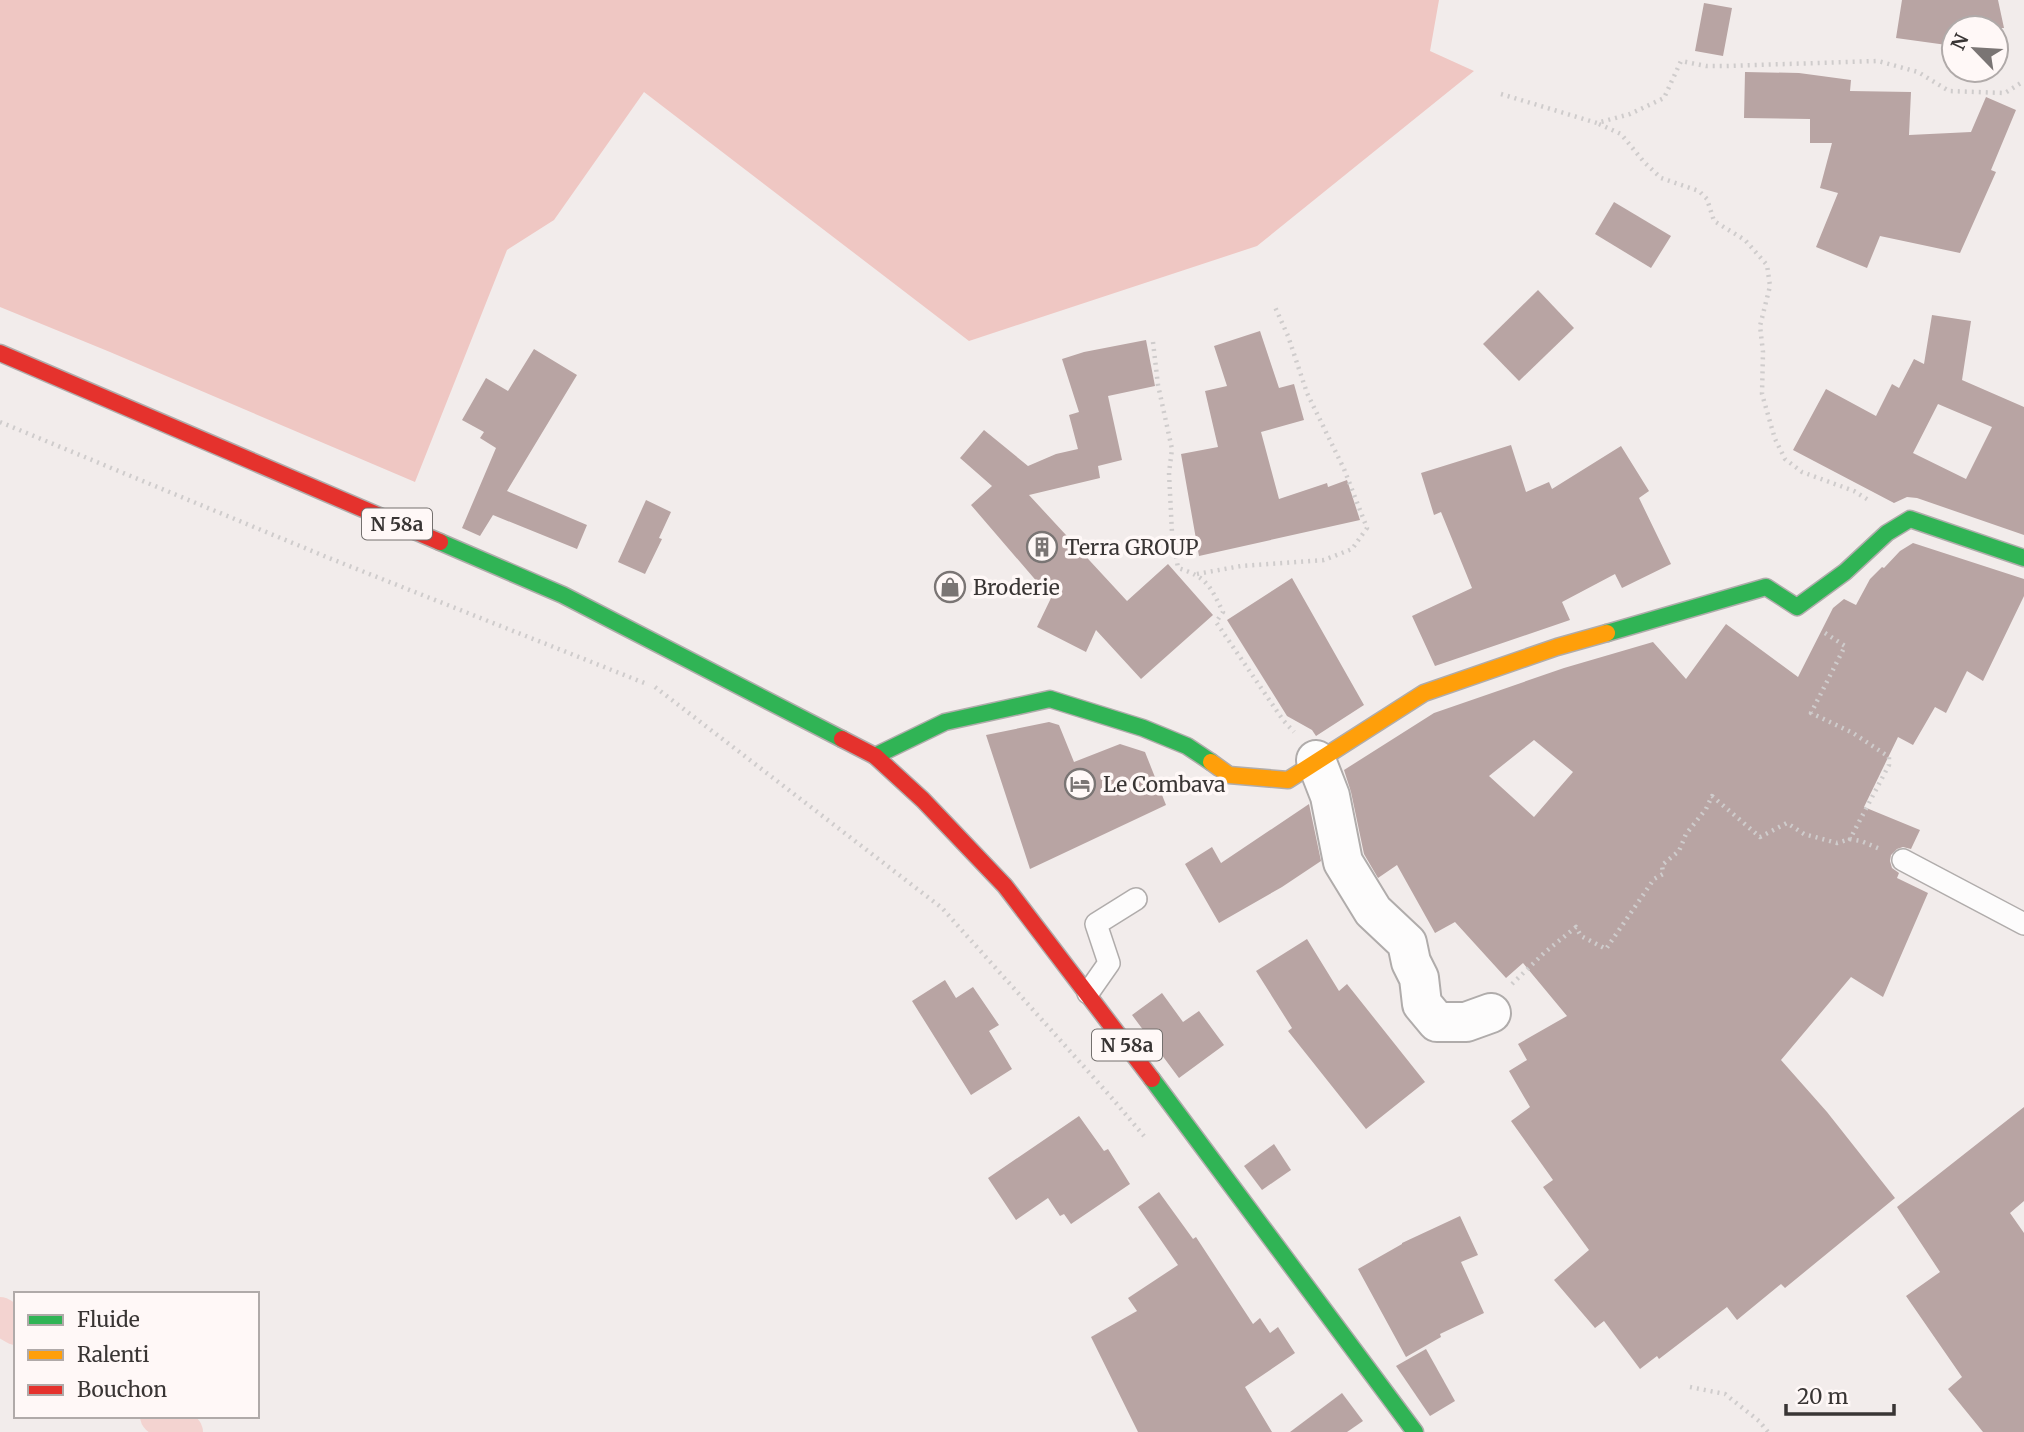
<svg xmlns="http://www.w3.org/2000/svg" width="2024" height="1432" font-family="Merriweather,serif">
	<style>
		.green { fill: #efc7c3 }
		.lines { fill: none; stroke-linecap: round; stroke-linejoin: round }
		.canal { stroke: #f3d3d0; stroke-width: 38 }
		.building { fill: #b8a4a3; fill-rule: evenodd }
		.lane-casing { stroke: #b0acab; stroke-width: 24 }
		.street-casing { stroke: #b0acab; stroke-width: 42 }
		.fast-casing { stroke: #b0acab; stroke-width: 19 }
		.slow-casing { stroke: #b0acab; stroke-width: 19 }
		.jam-casing { stroke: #b0acab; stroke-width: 19 }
		.path { stroke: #cfcccc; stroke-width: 4.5; stroke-dasharray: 2 5; stroke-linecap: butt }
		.lane { stroke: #fdfcfc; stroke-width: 21 }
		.street { stroke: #fdfcfc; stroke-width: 38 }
		.fast { stroke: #30b455; stroke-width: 16 }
		.slow { stroke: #ff9f0a; stroke-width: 16 }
		.jam { stroke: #e5322d; stroke-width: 16 }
		.labels { text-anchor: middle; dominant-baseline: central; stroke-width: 7; stroke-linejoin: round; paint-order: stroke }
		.shield { fill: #fff8f7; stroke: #74706e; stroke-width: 2 }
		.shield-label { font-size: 19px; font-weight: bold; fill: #393534 }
		.poi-label { font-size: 21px; fill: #393534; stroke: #fff8f7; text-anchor: start }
	</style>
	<rect width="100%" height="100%" fill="#f2eceb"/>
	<path class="green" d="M0,0H1439L1430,51L1474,71L1257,246L969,341L644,92L554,220L507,250L415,482L110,352L0,307Z"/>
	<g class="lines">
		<g class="canal">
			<path d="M0,1316L16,1326"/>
			<path d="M159,1416L184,1432"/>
		</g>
	</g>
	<g class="building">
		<path d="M1902,0H1998L2004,28H1954V46L1896,38Z"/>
		<path d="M1704,3L1732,8L1723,56L1695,51Z"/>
		<path d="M1745,72L1799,73L1851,80L1850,91L1911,92L1909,135L1971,132L1986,97L2016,110L1991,170L1996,172L1960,253L1880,236L1867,268L1816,247L1838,193L1820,188L1832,143H1810V119L1744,118Z"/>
		<path d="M1614,202L1671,236L1651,268L1595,234Z"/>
		<path d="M1538,290L1574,328L1519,381L1483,344Z"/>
		<path d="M1932,315L1971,321L1962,380L2024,407V535L1917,498L1907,497L1894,503L1793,450L1826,389L1876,416L1892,384L1899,388L1914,359L1924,364ZM1938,404L1992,427L1966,479L1913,453Z"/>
		<path d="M1260,331L1279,388L1294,384L1304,420L1261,432L1279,499L1327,483L1328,487L1347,480L1360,520L1199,556L1181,454L1218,447L1205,391L1227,386L1214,346Z"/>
		<path d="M1146,340L1155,386L1108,396L1122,460L1098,466L1100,478L1029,495L1127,601L1168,564L1213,615L1141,679L1096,630L1086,652L1037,627L1051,598L971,505L992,486L960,458L984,430L1028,466L1056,454L1078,449L1069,415L1079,412L1062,359L1084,352Z"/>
		<path d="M534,349L577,375L507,491L587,525L577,549L493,515L480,536L462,528L496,448L480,438L484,432L462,420L486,378L508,391Z"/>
		<path d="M1511,445L1526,492L1549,482L1552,489L1621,446L1649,491L1639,498L1671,564L1622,588L1615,574L1562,602L1570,620L1435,666L1412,616L1472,588L1441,512L1434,515L1421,473Z"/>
		<path d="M646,500L671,512L659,538L662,539L645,574L618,562Z"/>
		<path d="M1913,543L2024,579V596L1983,681L1967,671L1946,713L1935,707L1913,745L1898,737L1864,807L1920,830L1911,849L1903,847L1897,849L1891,855L1890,861L1892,868L1899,873L1897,878L1928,893L1883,997L1851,977L1781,1060L1827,1112L1895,1198L1785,1288L1781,1284L1737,1320L1727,1307L1659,1359L1657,1356L1640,1369L1604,1321L1595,1328L1554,1280L1589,1250L1543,1187L1553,1180L1511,1121L1530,1107L1509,1071L1527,1060L1518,1044L1567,1016L1523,963L1506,978L1455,922L1435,933L1397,865L1378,878L1364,854L1351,792L1344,770L1434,713L1564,668L1653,642L1686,679L1726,624L1798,677L1833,608L1844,599L1856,605L1870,579L1882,567L1884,568L1900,551ZM1534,740L1573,772L1534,817L1489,776Z"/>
		<path d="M1292,578L1364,705L1316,736L1312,730L1287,716L1227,620Z"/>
		<path d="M1049,722L1059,725L1074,762L1120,744L1145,752L1166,805L1030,869L986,735Z"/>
		<path d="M1309,804L1321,861L1282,887L1219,923L1185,864L1212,847L1221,863Z"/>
		<path d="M1307,939L1339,991L1347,984L1425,1082L1366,1129L1288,1031L1292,1028L1256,971Z"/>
		<path d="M945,980L956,998L973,987L999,1025L989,1031L1012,1069L971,1095L912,1001Z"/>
		<path d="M1162,993L1183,1022L1199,1011L1224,1045L1179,1078L1132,1015Z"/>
		<path d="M2024,1107V1201L2010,1213L2024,1233V1432H1983L1948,1389L1962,1377L1906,1296L1940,1272L1897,1207Z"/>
		<path d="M1079,1116L1104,1151L1108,1149L1130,1184L1071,1224L1064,1214L1060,1216L1048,1198L1016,1220L988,1178Z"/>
		<path d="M1274,1144L1291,1170L1262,1190L1244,1166Z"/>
		<path d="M1159,1192L1193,1239L1196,1237L1253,1324L1260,1318L1270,1333L1278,1327L1295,1353L1245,1387L1272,1432H1138L1091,1337L1137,1311L1128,1298L1178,1265L1138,1207Z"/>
		<path d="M1460,1216L1478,1255L1461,1262L1484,1313L1440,1334L1441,1337L1406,1357L1358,1269L1402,1244V1243Z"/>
		<path d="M1426,1349L1455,1401L1430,1416L1396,1366Z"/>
		<path d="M1342,1393L1363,1421L1347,1432H1290Z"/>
	</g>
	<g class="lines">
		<g class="lane-casing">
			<g id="lane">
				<path d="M1903,860L2024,924"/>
				<path d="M1088,993L1109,963L1096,924L1136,899"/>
			</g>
		</g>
		<g class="street-casing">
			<path id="street" d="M1316,760L1330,796L1343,862L1373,911L1407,943L1411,962L1419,978L1422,1004L1437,1022H1466L1491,1013"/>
		</g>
		<g class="fast-casing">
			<g id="fast">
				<path d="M440,542L563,595L842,739"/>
				<path d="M1607,633L1766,587L1797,607L1845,572L1887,533L1910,519L2024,558"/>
				<path d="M875,756L945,722L1050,699L1143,728L1187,746L1211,762"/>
				<path d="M1152,1079L1415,1432"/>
			</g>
		</g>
		<g class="slow-casing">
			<path id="slow" d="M1211,762L1229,775L1288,780L1424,693L1557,647L1607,633"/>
		</g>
		<g class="jam-casing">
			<g id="jam">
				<path d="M0,353L440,542"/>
				<path d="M842,739L875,756L923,800L1005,886L1152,1079"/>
			</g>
		</g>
		<g class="path">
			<path d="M1501,94L1597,123L1630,114L1664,98L1681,61L1706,66H1726L1878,61L1918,72L1949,91L2005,93L2024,81"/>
			<path d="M1599,124L1621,134L1644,162L1661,178L1699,191L1707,199L1714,221L1745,240L1767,265L1770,286L1760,326L1763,352L1762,394L1775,439L1785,459L1802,472L1854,491L1870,501"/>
			<path d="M1153,342L1158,385L1172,449L1169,473L1172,533L1178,568C1207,577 1210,586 1223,612L1216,622L1283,720L1294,732"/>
			<path d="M0,422L329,558L647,684"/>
			<path d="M1197,574L1241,566L1324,560L1352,549L1367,528L1344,469L1307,393L1288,336L1275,307"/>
			<path d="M1825,633L1845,646L1811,713L1853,733L1889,757V765L1850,839L1861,841L1880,849"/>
			<path d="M655,687L942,908L1111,1097L1144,1136"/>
			<path d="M1512,984L1544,953L1576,927L1581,936L1606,949L1654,879L1663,874L1662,865L1679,851L1686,834L1706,809L1712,796L1760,837L1787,823L1804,834L1837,843L1850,839"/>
			<path d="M1690,1387L1725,1394L1759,1421L1768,1432"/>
		</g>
		<use href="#lane" class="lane"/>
		<use href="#street" class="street"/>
		<use href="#fast" class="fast"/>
		<use href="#slow" class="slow"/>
		<use href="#jam" class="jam"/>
	</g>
	<defs>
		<g id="building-ring" transform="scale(1.575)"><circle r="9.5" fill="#fff8f7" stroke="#7a7574" stroke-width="1.5"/><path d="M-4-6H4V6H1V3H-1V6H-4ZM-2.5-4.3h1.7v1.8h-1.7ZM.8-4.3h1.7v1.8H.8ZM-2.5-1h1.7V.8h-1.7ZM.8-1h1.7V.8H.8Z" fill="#7a7574"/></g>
		<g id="shop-ring" transform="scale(1.575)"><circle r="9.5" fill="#fff8f7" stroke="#7a7574" stroke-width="1.5"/><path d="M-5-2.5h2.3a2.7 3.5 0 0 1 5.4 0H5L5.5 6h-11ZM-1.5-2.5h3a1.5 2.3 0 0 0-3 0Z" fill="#7a7574"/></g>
		<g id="hotel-ring" transform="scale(1.575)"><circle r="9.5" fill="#fff8f7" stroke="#7a7574" stroke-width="1.5"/><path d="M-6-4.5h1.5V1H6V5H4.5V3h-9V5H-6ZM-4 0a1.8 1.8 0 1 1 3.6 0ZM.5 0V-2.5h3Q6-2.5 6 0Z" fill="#7a7574"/></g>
	</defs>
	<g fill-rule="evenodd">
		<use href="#building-ring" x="1042" y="547"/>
		<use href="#shop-ring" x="950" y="587"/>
		<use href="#hotel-ring" x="1080" y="784"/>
	</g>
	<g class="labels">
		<g class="shield">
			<rect x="362" y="508.5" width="70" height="31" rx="5"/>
			<rect x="1092" y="1029.5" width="70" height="31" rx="5"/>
		</g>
		<g class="shield-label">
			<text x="397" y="524">N 58a</text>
			<text x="1127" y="1045">N 58a</text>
		</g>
		<g class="poi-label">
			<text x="1065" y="547">Terra GROUP</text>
			<text x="973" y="587">Broderie</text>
			<text x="1103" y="784">Le Combava</text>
		</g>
	</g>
	<rect x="14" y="1292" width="245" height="126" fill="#fff8f7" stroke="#b0aaa9" stroke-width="2"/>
	<rect x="28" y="1315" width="35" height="10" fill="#30b455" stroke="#b0aaa9" stroke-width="2"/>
	<text x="77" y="1327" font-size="21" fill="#393534">Fluide</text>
	<rect x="28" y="1350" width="35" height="10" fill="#ff9f0a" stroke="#b0aaa9" stroke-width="2"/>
	<text x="77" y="1362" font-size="21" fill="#393534">Ralenti</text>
	<rect x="28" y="1385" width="35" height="10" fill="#e5322d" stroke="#b0aaa9" stroke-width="2"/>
	<text x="77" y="1397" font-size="21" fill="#393534">Bouchon</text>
	<g transform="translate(1975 49) rotate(295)"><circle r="33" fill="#fff8f7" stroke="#b0aaa9" stroke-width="2"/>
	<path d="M0-5L12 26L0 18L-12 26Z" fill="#7a7574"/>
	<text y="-10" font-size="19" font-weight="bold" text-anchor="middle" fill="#393534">N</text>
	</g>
	<path d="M1786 1404v10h108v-10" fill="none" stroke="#393534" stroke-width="3.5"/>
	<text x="1797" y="1404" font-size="21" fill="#393534" stroke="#fff8f7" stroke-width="5" paint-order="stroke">20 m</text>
</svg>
